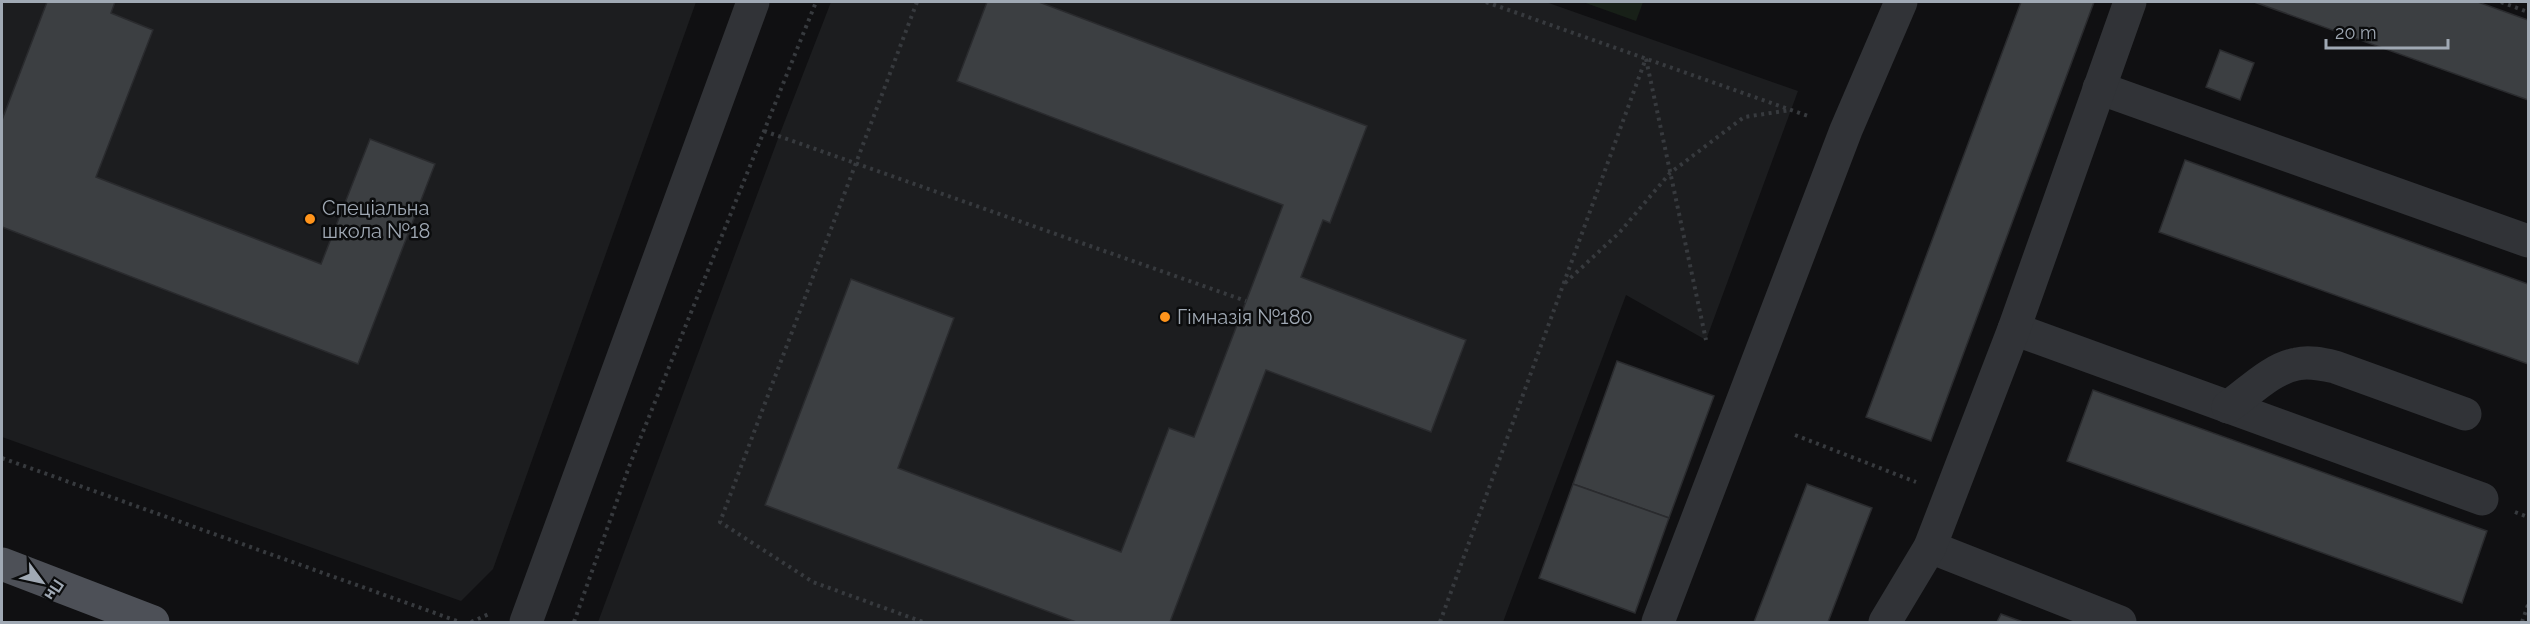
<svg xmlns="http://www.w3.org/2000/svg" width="2530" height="624" font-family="Raleway,sans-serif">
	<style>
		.built { fill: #1c1d1f }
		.green { fill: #182018 }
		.building { fill: #3c3f42; stroke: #2a2b2e; stroke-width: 1.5 }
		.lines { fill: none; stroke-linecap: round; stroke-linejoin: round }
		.path { stroke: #373a3e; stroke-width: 4; stroke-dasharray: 3 4.5; stroke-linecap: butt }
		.minor { stroke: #313337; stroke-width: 33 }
		.major { stroke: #4d5057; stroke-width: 33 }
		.poi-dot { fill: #ff941b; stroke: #0b0c0d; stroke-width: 2 }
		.labels { text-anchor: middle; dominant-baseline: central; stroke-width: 5; stroke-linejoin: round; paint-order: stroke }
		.poi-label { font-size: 20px; fill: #a0a9b4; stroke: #0b0c0d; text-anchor: start }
	</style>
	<rect width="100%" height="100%" fill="#101012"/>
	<g class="built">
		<path d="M2,2H696L493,569L461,601L2,437Z"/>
		<path d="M831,2H1546L1798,91L1706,340L1626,295L1503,622H598L779,136Z"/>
	</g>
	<path class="green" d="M1583,2H1643L1636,21Z"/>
	<g class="building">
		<path d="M47,2H115L111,13L153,30L96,177L321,264L370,139L435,164L358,364L2,227V120Z"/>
		<path d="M987,2H1039L1367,126L1330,223L1323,220L1301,277L1466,340L1431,432L1266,370L1170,622H1076L765,505L851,279L954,318L898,468L1121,552L1169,428L1194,437L1283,205L957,81Z"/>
		<path d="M2021,2H2094L1931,441L1866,417Z"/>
		<path d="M2254,2H2478L2528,20V100Z"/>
		<path d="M2220,50L2254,63L2240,100L2206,87Z"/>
		<path d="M2185,160L2528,284V364L2159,232Z"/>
		<path d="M1617,361L1714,396L1669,518L1573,484Z"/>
		<path d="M2093,390L2487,531L2462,603L2067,461Z"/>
		<path d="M1573,484L1669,518L1635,613L1539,578Z"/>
		<path d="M1807,484L1872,508L1828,622H1754Z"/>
		<path d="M2001,614L2023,622H1997Z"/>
	</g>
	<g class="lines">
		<g class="path">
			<path d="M917,2L720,522L813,582L923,622"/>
			<path d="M1486,2L1811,117"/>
			<path d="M2501,2L2528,12"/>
			<path d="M1646,59L1706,340"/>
			<path d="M764,131L1246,301"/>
			<path d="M1565,283L1619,233L1670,173L1744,117L1791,110"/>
			<path d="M1795,435L1916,482"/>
			<path d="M2,458L460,622"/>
			<path d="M2515,512L2528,517"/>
			<path d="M471,622L489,614"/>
			<path d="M574,622L630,464L816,2"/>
			<path d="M1440,622L1646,58"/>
			<path d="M2522,622L2528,605"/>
		</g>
		<g class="minor">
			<path d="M2099,88L2528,241"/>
			<path d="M2014,329L2482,499"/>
			<path d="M2228,407C2248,393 2272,368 2297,364C2309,361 2322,364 2335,367L2465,414"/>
			<path d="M1930,547L2120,622"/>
			<path d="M526,622L753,2"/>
			<path d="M1658,622L1846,130L1901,2"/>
			<path d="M1885,622L1930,547L2014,329L2130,2"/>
		</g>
		<path class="major" d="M2,564L153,622"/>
	</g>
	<g class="poi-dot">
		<circle cx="310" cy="219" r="6"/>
		<circle cx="1165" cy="317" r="6"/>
	</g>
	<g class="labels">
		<g class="poi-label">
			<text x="322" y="208">Спеціальна<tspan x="322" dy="23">школа №18</tspan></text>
			<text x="1177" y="317">Гімназія №180</text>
		</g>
	</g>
	<rect width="2530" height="624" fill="none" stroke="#a0a9b4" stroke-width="6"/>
	<g transform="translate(42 582) rotate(123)" stroke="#0b0c0d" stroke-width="4.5" paint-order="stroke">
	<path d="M0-4.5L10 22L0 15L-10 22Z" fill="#a0a9b4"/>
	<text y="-9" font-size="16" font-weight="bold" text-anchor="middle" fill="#a0a9b4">Пн</text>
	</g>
	<path d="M2326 39v9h122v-9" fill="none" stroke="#a0a9b4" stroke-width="3"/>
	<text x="2335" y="39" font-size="18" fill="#a0a9b4" stroke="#0b0c0d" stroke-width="4.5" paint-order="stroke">20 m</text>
</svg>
